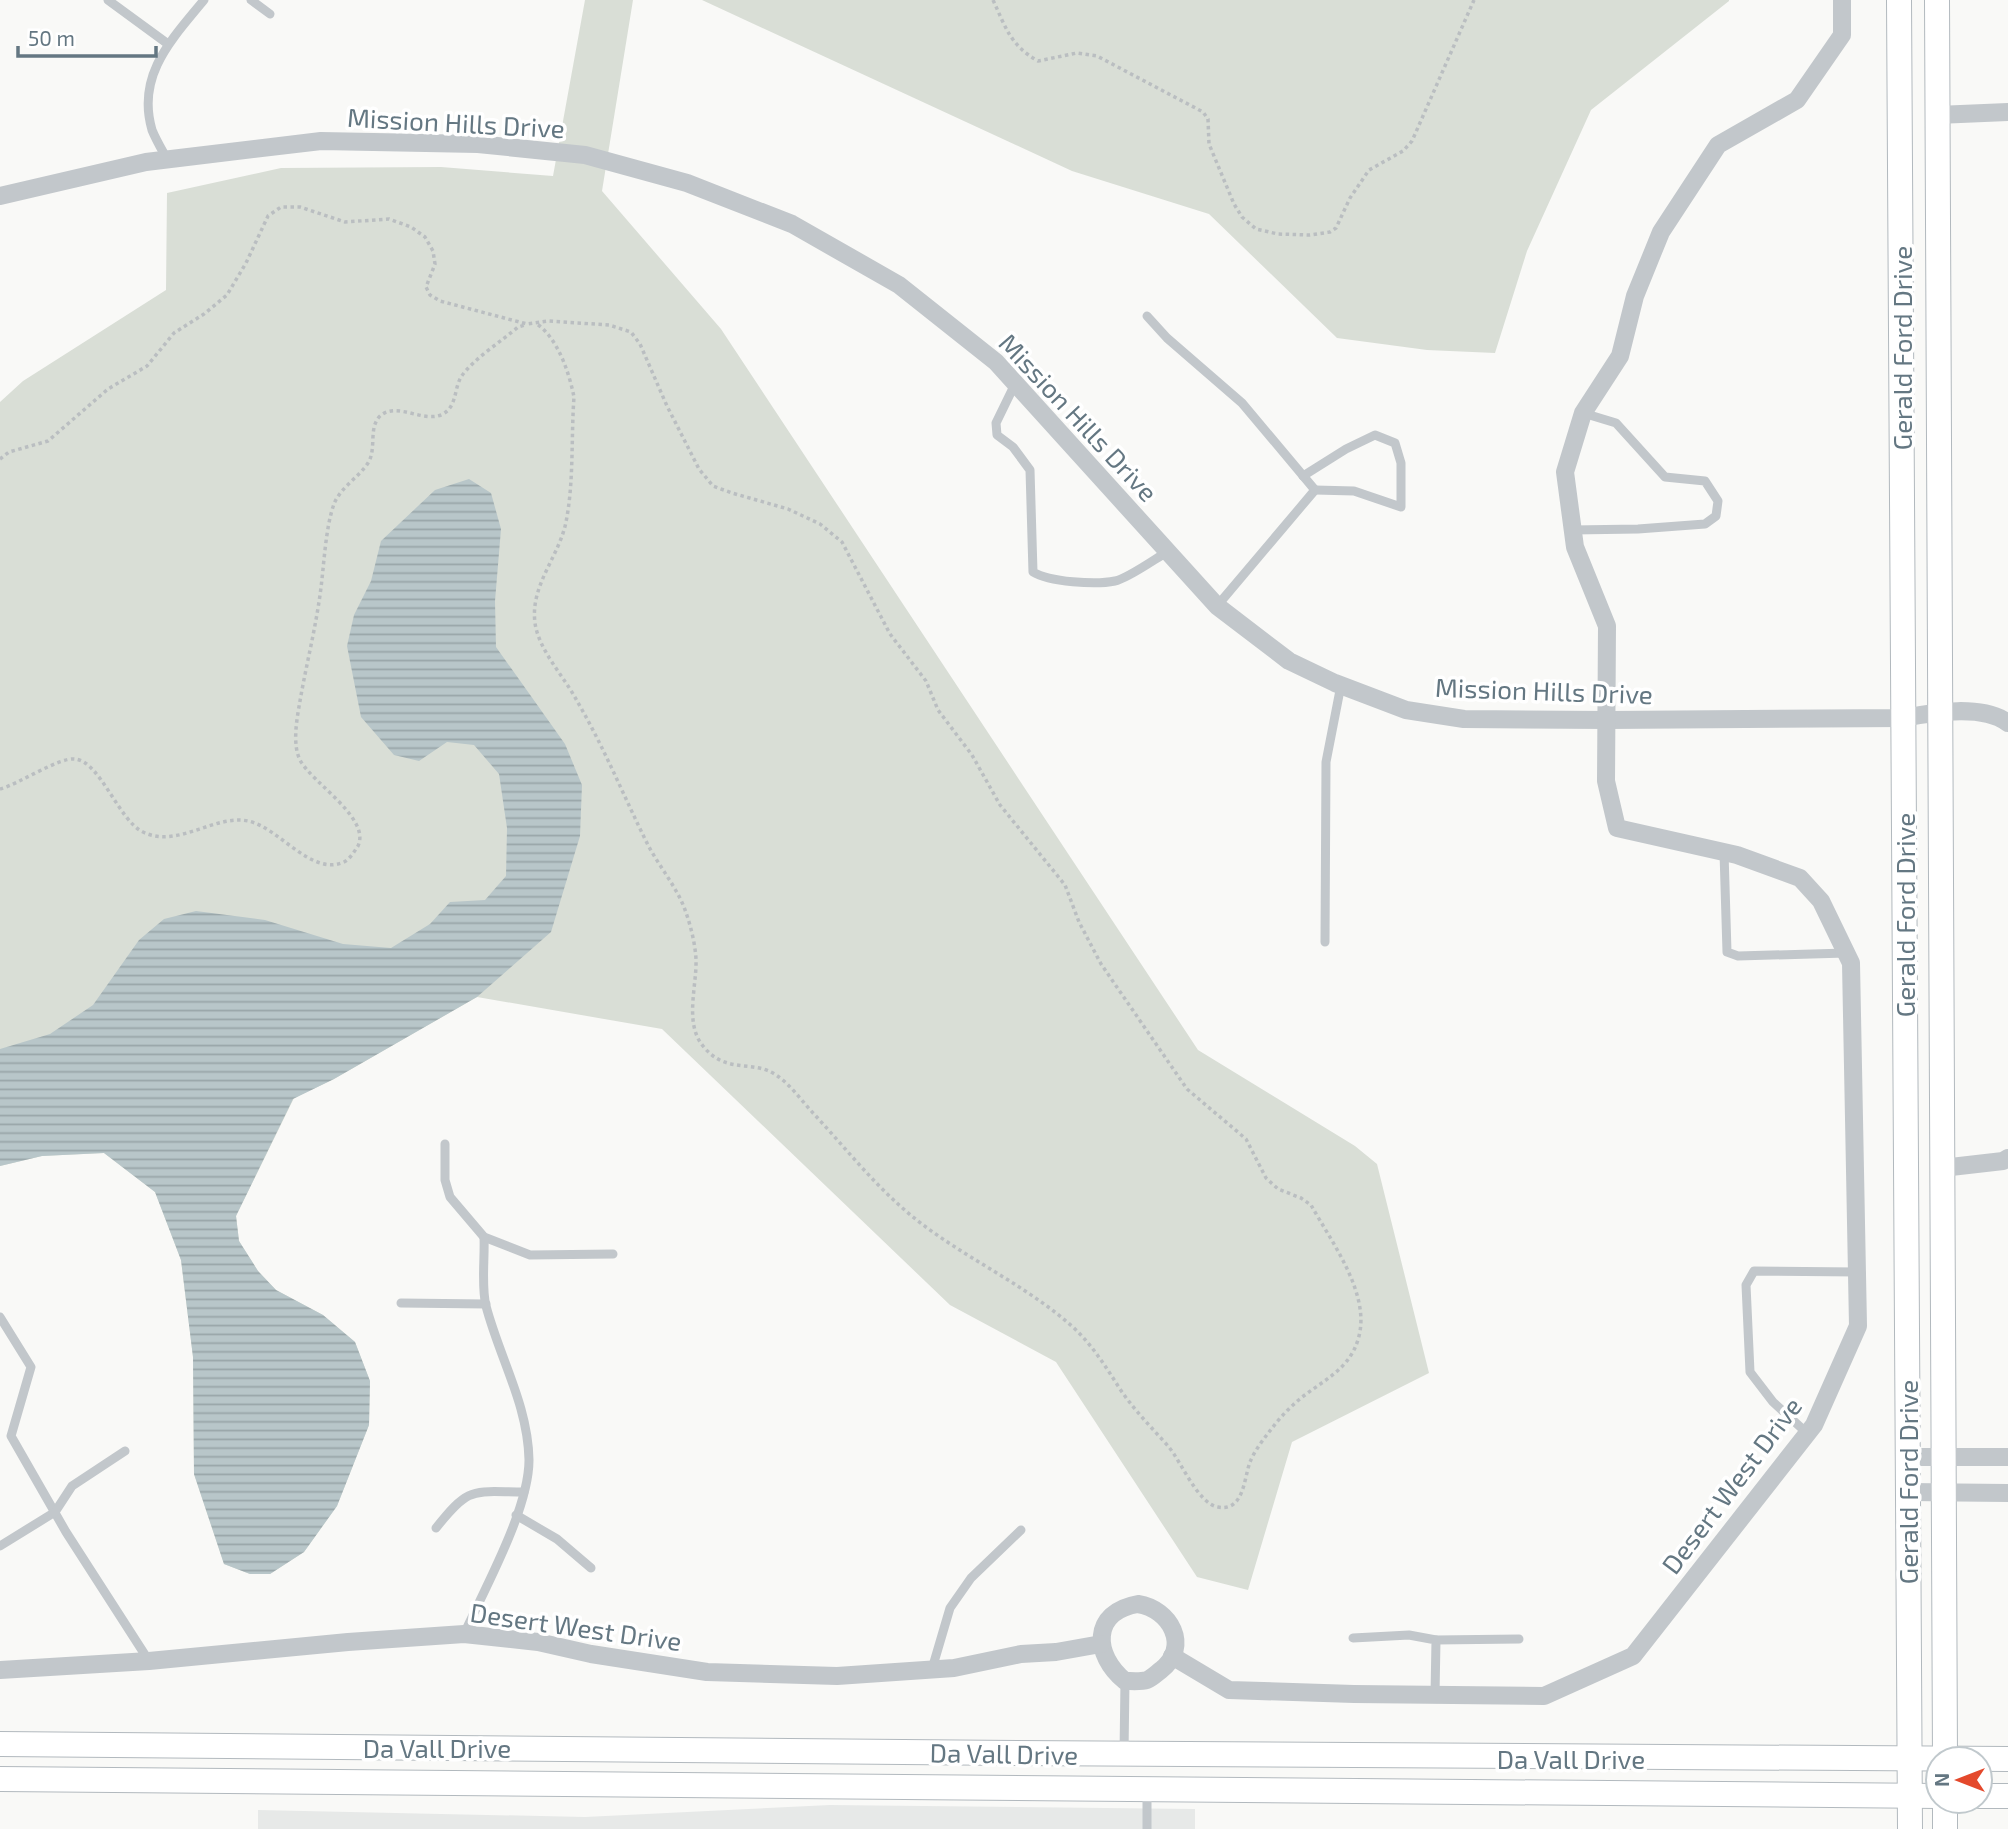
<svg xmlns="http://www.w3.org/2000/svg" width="2008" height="1829" font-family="'Exo 2',sans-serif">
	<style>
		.built { fill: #e7e9e8 }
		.grass { fill: #d9ded6 }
		.water { fill: url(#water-rules) }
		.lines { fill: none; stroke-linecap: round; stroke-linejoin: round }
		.secondary-casing { stroke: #b2b9be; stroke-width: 26 }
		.path { stroke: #babec1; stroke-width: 3.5; stroke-dasharray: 3.5 3.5; stroke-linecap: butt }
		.lane { stroke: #c2c7cb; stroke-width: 9 }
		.street { stroke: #c2c7cb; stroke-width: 18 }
		.secondary { stroke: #fff; stroke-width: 24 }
		.labels { text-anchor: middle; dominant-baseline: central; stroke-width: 7; stroke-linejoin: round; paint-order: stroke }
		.street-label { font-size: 26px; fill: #647782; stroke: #fff }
	</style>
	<defs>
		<pattern id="water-rules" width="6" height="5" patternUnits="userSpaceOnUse" patternTransform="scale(1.75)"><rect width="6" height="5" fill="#b8c6c9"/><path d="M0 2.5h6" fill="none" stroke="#99a6a9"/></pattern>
	</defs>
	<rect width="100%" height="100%" fill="#f9f9f7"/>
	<path class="built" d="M830,1805L1195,1809V1829H258V1810L585,1817Z"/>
	<g class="grass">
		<path d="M585,0H633L602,191L721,329L1198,1050L1355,1146L1377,1164L1429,1373L1292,1442L1248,1590L1197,1577L1056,1362L950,1305L662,1029L477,997L334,1079L294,1098L236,1216L239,1241L258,1271L276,1290L323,1315L355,1342L370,1381L369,1425L337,1506L304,1552L270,1574H250L224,1564L194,1474L193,1357L181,1260L155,1192L104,1153L42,1156L0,1166V402L23,381L166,290L167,193L281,168L441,167L553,176Z"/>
		<path d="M702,0H1729V1L1591,110L1527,251L1495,353L1427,350L1337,338L1209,214L1072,171Z"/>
	</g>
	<path class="water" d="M469,479L491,493L501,529L495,601L496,647L565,744L582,785L580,836L551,932L477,997L334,1079L293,1099L236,1216L239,1241L258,1271L276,1290L323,1315L355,1342L370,1381L369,1425L337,1506L304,1552L270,1574H250L224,1564L194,1474L193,1357L181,1260L155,1192L104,1153L42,1156L0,1166V1049L50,1034L93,1005L139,940L164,919L196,911L265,920L343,944L391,948L430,924L450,902L485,900L506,876L507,828L499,774L474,745L447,742L419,761L394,755L361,717L347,646L354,615L371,581L381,541L435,490Z"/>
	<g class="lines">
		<g class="secondary-casing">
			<g id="secondary">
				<path d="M1899,0L1910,1829"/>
				<path d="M1937,0L1945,1759"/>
				<path d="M0,1744C669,1749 1339,1758 2008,1759"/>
				<path d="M0,1779L1938,1796"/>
				<path d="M1980,1796H2008"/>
				<path d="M1945,1829V1801"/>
			</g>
		</g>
		<g class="path">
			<path d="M993,0C1006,28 1010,45 1038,61L1077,53L1097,56L1203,112L1208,119L1209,144L1234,204L1242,217L1256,229L1278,234L1310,235L1330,232L1336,228L1350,198L1369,170L1403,151L1412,141L1474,0"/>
			<path d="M0,459L9,452L48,441L108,389L147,366L174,333L204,314L227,295L246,263L268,216L281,207H300L345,222L389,219L411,227L425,237L433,251L435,264L426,287L430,295L440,301L527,324L548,321L609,325L631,332L640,344L667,406L699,469L713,486L732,493L788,509L820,524L842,542L890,634L926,681L938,710L972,755L1000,805L1065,885L1079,922L1101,964L1187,1089L1246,1139L1266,1178L1278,1189L1301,1198L1311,1205C1331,1241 1370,1293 1359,1336C1350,1373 1317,1382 1293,1405C1284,1413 1276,1423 1269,1432C1262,1441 1254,1452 1250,1462C1244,1478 1244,1512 1218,1507C1198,1504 1181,1461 1168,1446C1152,1428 1136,1412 1122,1392C1107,1369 1094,1347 1074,1328C1021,1280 951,1253 898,1204C868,1177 841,1143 813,1113C801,1100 790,1084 776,1075C753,1059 726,1075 703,1046C684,1023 697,986 696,959C695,942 690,923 684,907C675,885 659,866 648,845C624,797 604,747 577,701C564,676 539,651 535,623C530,585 559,557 566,522C574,482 571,438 574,397C569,372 558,339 537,324"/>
			<path d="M0,789C19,784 59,757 75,759C100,761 119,821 143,832C178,849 214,814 248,821C279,827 311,877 344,862C350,859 354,852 358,846C371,818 312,783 300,760C292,744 297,718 300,701C306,666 315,631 320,595C324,568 325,529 334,504C340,488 359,477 368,463C377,449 368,428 380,416C397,401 424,424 443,414C457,406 454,389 461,377C473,359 502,341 518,327L525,325"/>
		</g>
		<g class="lane">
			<path d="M108,0L168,44"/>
			<path d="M251,0L270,14"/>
			<path d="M167,159C162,150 156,140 152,130C136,75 172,39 204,0"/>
			<path d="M1147,316L1167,338L1242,403L1315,490L1217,606"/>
			<path d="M1015,384L996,423L997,435L1013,447L1030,470L1033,572C1049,582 1096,585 1115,581C1127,579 1155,559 1167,552"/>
			<path d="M1303,476L1346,449L1375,435L1395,443L1401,463V507L1354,491L1315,490"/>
			<path d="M1573,530L1638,529L1705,524L1716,516L1718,501L1705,481L1665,477L1616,423L1583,413"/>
			<path d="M1724,852L1727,952L1738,956L1846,953"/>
			<path d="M1325,942L1326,762L1341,685"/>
			<path d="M445,1144V1180L450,1197L484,1237L530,1255L613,1254"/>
			<path d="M401,1303L486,1304"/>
			<path d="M0,1317L31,1367L11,1436L66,1532L149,1661"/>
			<path d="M1808,1434L1773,1402L1750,1372L1746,1285L1754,1271L1857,1272"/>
			<path d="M516,1515L557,1539L591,1568"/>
			<path d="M436,1528C470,1485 472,1492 524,1492"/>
			<path d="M0,1546L55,1512L72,1486L125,1451"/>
			<path d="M464,1634C485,1588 529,1509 529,1460C528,1405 500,1359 486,1306C481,1286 485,1259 484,1237"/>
			<path d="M1353,1638L1409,1635L1436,1640L1435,1695"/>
			<path d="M1436,1640L1519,1639"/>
			<path d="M932,1669L950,1608L971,1578L1021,1530"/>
			<path d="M1124,1753L1125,1681"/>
			<path d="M1147,1792V1829"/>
		</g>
		<g class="street">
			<path d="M1937,115L2008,112"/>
			<path d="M0,196L146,162L321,141L478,144L585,155L687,183L792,224L899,285L996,362L1217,606L1289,661L1335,683L1406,710L1464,719L1608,720L1903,718C1933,712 1983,704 2008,723"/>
			<path d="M1942,1168L2003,1161L2008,1158"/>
			<path d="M1907,1457H2008"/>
			<path d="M1907,1492L2008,1493"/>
			<path d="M1138,1604C1170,1609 1191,1646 1161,1670C1157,1673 1152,1678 1147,1680C1141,1682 1131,1681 1125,1681C1093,1655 1091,1612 1138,1604Z"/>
			<path d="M1172,1656L1229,1690L1354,1694L1544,1696L1633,1656L1814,1425L1858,1326L1851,963L1821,901L1800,878L1737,855L1617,828L1606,781L1607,626L1575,547L1565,472L1583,413L1620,356L1635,296L1661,232L1718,145L1797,100L1842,35V0"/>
			<path d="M0,1670L149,1661L348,1642L464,1634L538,1642L591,1654L707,1672L837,1676L954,1668L1021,1654L1056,1652L1101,1644"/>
		</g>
		<use href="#secondary" class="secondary"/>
	</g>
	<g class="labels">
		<g class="street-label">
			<text transform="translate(456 122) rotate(3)">Mission Hills Drive</text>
			<text transform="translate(1901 348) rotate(-90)">Gerald Ford Drive</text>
			<text transform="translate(1079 417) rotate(47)">Mission Hills Drive</text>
			<text transform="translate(1544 690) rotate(2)">Mission Hills Drive</text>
			<text transform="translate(1904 915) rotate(-90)">Gerald Ford Drive</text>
			<text transform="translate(1907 1482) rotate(-90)">Gerald Ford Drive</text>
			<text transform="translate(1731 1485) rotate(-53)">Desert West Drive</text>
			<text transform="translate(576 1626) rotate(8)">Desert West Drive</text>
			<text x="437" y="1747">Da Vall Drive</text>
			<text transform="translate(1004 1753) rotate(1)">Da Vall Drive</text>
			<text x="1571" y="1758">Da Vall Drive</text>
		</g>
	</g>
	<g transform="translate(1959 1780) rotate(270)"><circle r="33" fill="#ffffff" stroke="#c1c9cd" stroke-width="2"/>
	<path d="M0-5L12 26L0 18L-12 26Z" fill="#e4492c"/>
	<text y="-10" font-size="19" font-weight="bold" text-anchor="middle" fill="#647782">N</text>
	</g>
	<path d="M18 46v10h138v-10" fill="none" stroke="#647782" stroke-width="3.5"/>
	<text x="28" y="46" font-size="21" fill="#647782" stroke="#ffffff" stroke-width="5" paint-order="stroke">50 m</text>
</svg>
